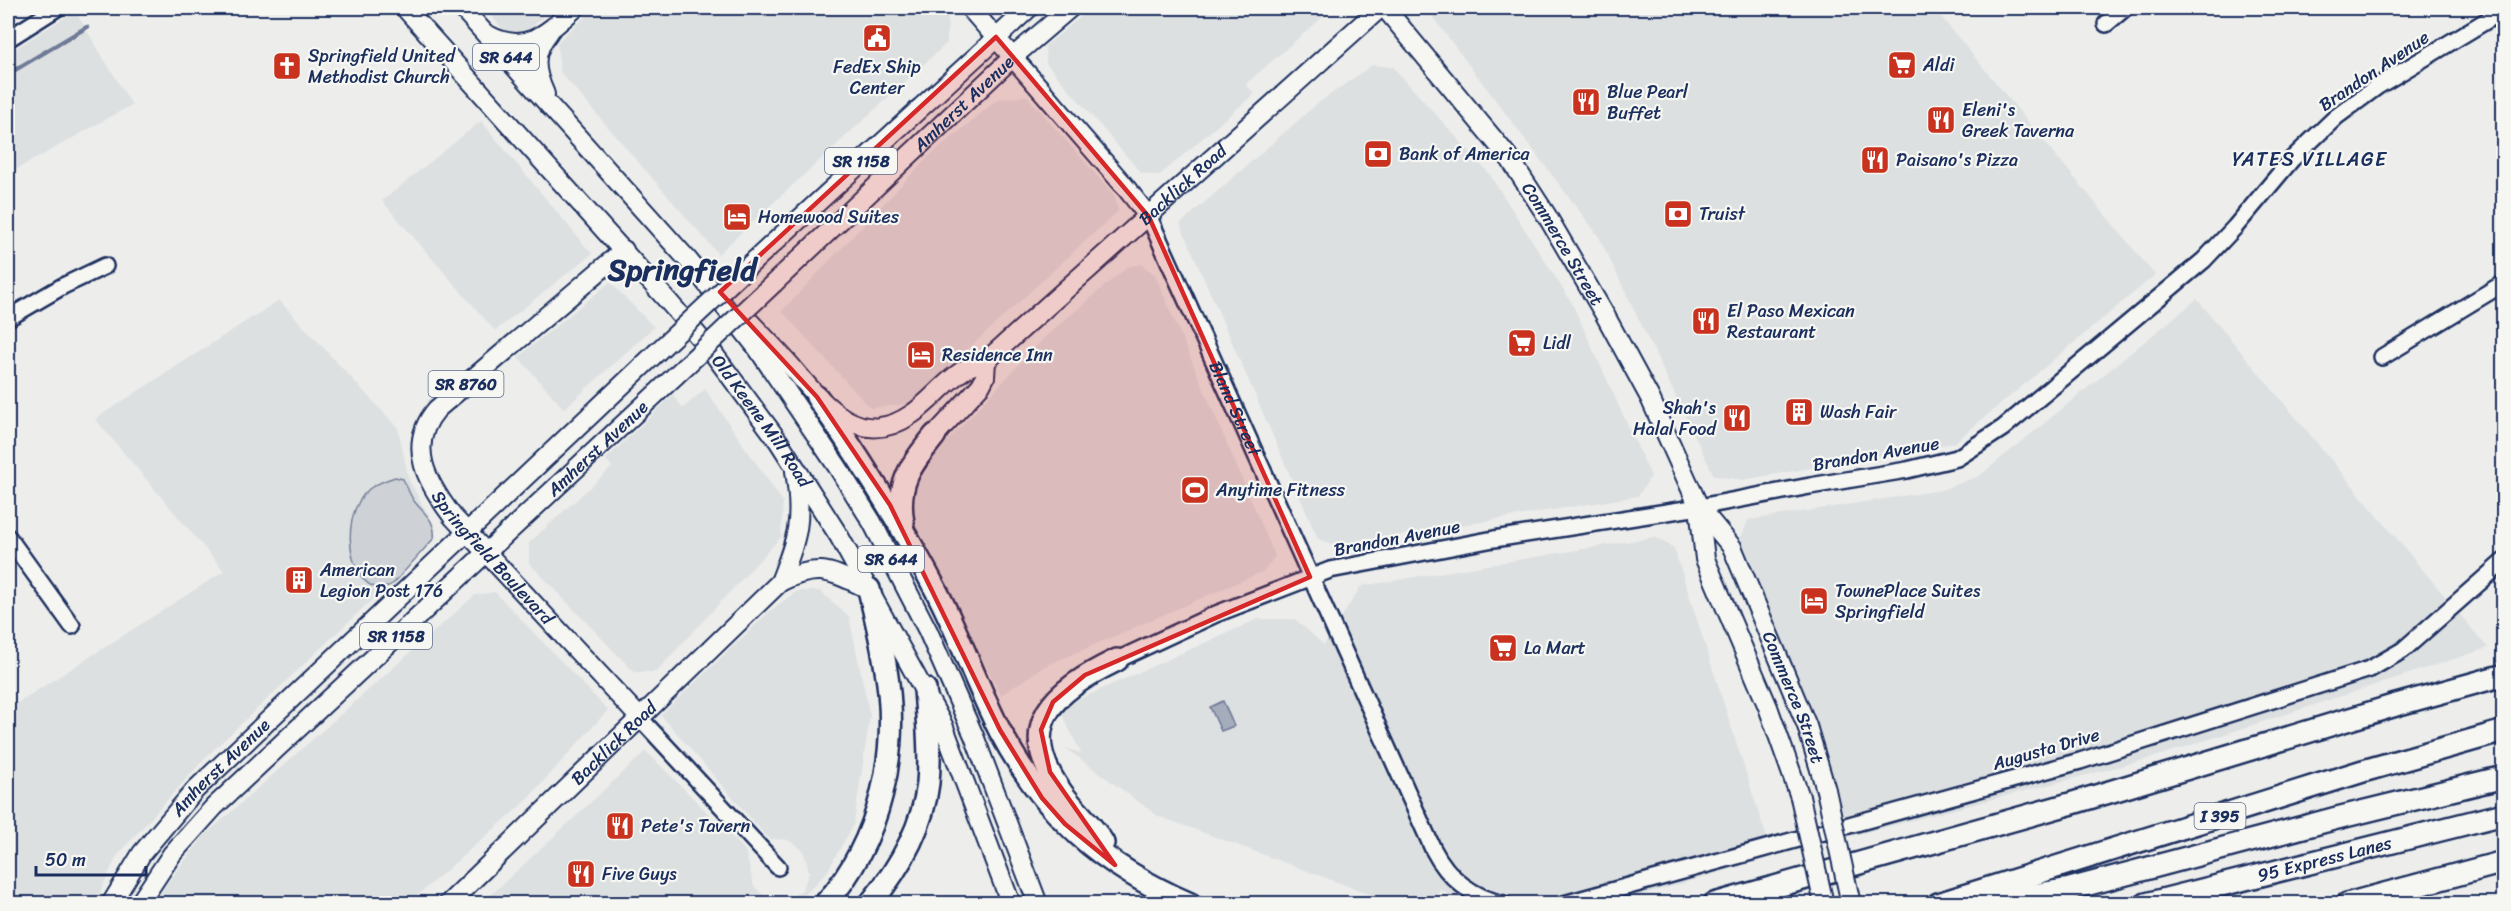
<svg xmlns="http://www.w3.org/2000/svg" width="2511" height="911" font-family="Sriracha,sans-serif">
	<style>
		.built { fill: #dde0e1 }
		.green { fill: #ced2d7; stroke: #74809a; stroke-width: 1.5 }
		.water { fill: #a5acbc; stroke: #6e7a96; stroke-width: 1.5 }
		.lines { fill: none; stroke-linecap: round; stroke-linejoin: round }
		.stream { stroke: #6e7a96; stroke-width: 4.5 }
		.minor-casing { stroke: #1b2f5e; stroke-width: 20 }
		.major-casing { stroke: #1b2f5e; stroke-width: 22 }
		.highway-casing { stroke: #1b2f5e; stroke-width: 26 }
		.minor { stroke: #f6f6f2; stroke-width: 15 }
		.major { stroke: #f6f6f2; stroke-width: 18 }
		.highway { stroke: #f6f6f2; stroke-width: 21 }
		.major-bridge-casing { stroke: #1b2f5e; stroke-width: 22; stroke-linecap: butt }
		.major-bridge { stroke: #f6f6f2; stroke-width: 18 }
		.marked { fill: #d62828; fill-opacity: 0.2; stroke: #d62828; stroke-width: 4.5; stroke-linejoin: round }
		.labels { text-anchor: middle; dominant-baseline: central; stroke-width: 4.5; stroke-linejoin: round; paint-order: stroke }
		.shield { fill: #f6f6f2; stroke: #5d6b8a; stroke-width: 1.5 }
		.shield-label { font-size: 16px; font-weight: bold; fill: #1b2f5e }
		.poi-label { font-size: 18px; fill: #1b2f5e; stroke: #f6f6f2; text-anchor: start }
		.street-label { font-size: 18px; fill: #1b2f5e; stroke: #f6f6f2 }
		.neighbourhood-label { font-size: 20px; letter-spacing: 1.5px; fill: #1b2f5e; stroke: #f6f6f2 }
		.town-label { font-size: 30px; font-weight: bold; fill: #1b2f5e; stroke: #f6f6f2 }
	</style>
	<rect width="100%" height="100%" fill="#edeeec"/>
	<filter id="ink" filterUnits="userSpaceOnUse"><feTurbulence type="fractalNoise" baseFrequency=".0167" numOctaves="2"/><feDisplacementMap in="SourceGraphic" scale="12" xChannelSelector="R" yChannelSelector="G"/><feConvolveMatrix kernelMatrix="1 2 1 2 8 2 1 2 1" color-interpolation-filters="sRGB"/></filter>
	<g filter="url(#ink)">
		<g class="built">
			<path d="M484,8H554L529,29L519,34L503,29Z"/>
			<path d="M595,8H939L948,16L947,43L718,254L560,72L557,42Z"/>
			<path d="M1091,8H1331L1332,9L1246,84L1254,94L1159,176L1141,173L1046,63L1045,46Z"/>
			<path d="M1431,8H1934L2155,275L1954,443L1743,480L1714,476L1599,237L1431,15Z"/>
			<path d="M75,11L132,105L8,174V53Z"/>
			<path d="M1372,65L1393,67L1488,172L1572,303L1651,476L1638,496L1336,546L1318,539L1180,224L1318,103Z"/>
			<path d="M1027,96L1115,196L1118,211L908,404L870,408L782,311L927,158L998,99Z"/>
			<path d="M481,121L592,254L495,331L382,201Z"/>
			<path d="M1141,264L1155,275L1275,556L1264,571L1043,667L1001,695L914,528L912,493L938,451L1045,337L1127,267Z"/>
			<path d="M610,282L654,327L564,409L518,357Z"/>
			<path d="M2197,299L2488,648L2152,758L1844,838L1813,723L1740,540L1748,520L1941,490L1979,476Z"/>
			<path d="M279,300L398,428L409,480L435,527L436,539L205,758L117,856L95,903L8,904V709L224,571L95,419Z"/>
			<path d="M705,389L783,502L781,537L656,672H634L529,563V543L612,467L606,459L673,395L683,408Z"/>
			<path d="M1655,537L1674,548L1773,857L1614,903H1466L1441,890L1429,903H1394L1158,816L1065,748L1081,753L1059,708L1258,619H1295L1324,645L1361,586Z"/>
			<path d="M797,591H820L849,616L870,716L854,824L827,872L797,903H482L646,751L745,850L754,886L764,896L788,899L802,890L809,872L803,850L788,840L771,839L765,835L661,715L771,610Z"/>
			<path d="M495,592L608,710L525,802L409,903H155L165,886L204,836L475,595Z"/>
		</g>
		<path class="green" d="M395,477L403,479C407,486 409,494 414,501C424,514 436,520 434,538L394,583C355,609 332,522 369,489C377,483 386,480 395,477Z"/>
		<path class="water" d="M1223,701L1234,726L1221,731L1210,707Z"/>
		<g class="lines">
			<g class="stream">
				<path d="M118,12L126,8"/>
				<path d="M8,74L87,27"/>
			</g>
			<g class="minor-casing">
				<g id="minor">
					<path d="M2106,24L2125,8"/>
					<path d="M8,39L57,8"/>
					<path id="s1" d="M1149,217L1433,849C1448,878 1471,897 1504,904"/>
					<path d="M8,318L63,286L105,266"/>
					<path d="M2382,357L2504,283"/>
					<path d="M8,537L72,626"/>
					<path d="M1117,660L1216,614L1330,570L1494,539L1699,507L1810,486L1907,470L1957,458L2003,428L2204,260L2235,227L2292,159L2336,117L2378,86L2504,10"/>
					<path d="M639,717L778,867"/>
					<path d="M1564,904L2080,761L2370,669L2403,650L2504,561"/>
				</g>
			</g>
			<g class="major-casing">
				<g id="major">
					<path id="s2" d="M405,8L668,301L713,353L779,442L839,536L943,725L1011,904"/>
					<path d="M462,8L688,260L758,349L837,466L872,522L928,631L974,736L1038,904"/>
					<path d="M970,8L1123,184L1149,217"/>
					<path id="s3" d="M1385,8L1510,159L1547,216L1605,315L1650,398L1699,507L1732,547L1807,726L1826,790"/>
					<path d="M488,35C526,56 548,32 575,8"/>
					<path d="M545,94C534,70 532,53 549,32"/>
					<path id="s4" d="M624,250L437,409C405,446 428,484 453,517L639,717"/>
					<path d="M755,260L1029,8"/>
					<path id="s5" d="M774,283L1013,57L1070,8"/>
					<path id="s6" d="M747,319C762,335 777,350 791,366C823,404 859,451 912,414C931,401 949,377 969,367C974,364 981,363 986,361L1380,8"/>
					<path d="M935,435L981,385L985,377L986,361"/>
					<path d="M1699,507L1705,559L1768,707L1800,797"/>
					<path d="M780,582C798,535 803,521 795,471"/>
					<path id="s7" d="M111,904L142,853L195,790L656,353"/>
					<path id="s8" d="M139,904L172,854L214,807L675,376"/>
					<path id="s9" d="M448,904L780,582C820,562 831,572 869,589"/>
				</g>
			</g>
			<g class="highway-casing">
				<g id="highway">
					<path d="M817,397C862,461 902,525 938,594C961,639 977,686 1000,731C1045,816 1102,866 1190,904"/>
					<path d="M903,523C896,483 911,465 935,435"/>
					<path d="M1103,843C1093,825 1075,811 1062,793C1012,724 1055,690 1117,660"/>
					<path d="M825,904C881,841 900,751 886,670C882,643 875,616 869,589"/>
					<path d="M870,904C898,870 923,827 928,783C931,751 927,720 925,689"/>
					<path d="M1714,904L2073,803L2396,705L2504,675"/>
					<path d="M1938,904L2363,771L2504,731"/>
					<path d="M1978,904L2070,889L2337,818L2504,777"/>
					<path id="s10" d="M2146,904L2504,814"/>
					<path d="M2347,904L2504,862"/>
				</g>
			</g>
			<use href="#minor" class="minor"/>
			<use href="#major" class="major"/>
			<use href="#highway" class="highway"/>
			<g class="major-bridge-casing">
				<g id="major-bridge">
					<path d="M656,353L755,260"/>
					<path d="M675,376L774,283"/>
					<path d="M1826,790L1851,904"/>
					<path d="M1800,797L1824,904"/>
				</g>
			</g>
			<use href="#major-bridge" class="major-bridge"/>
		</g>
	</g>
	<path class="marked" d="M996,37L1149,217L1310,577L1085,675L1053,702L1041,730L1050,772L1115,865L1065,824L1042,798L1000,730L890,505L817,397L720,292Z"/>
	<defs>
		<g id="civic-square" transform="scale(1.5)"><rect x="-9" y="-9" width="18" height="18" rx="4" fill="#c8321e" stroke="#f6f6f2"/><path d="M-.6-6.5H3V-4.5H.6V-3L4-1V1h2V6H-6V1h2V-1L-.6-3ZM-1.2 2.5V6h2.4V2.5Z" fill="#fff"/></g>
		<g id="supermarket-square" transform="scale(1.5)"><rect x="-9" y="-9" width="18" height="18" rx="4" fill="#c8321e" stroke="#f6f6f2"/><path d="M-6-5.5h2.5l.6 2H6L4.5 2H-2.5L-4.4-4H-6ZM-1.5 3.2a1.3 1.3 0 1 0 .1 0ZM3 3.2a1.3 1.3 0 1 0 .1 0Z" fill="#fff"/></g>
		<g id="church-square" transform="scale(1.5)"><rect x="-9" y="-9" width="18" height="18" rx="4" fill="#c8321e" stroke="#f6f6f2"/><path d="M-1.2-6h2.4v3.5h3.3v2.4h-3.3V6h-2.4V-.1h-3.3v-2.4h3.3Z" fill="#fff"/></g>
		<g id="restaurant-square" transform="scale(1.5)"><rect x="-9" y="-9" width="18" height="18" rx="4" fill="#c8321e" stroke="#f6f6f2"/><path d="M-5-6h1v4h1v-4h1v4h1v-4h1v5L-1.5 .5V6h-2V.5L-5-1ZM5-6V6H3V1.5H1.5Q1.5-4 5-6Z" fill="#fff"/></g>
		<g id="bank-square" transform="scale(1.5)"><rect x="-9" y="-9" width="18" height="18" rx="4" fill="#c8321e" stroke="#f6f6f2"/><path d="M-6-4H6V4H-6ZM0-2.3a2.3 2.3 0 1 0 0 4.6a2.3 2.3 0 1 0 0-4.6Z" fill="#fff"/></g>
		<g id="hotel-square" transform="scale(1.5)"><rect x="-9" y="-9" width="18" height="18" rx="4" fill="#c8321e" stroke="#f6f6f2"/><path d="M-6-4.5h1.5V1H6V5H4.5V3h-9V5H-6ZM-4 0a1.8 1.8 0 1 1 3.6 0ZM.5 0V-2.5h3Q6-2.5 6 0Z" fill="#fff"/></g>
		<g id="building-square" transform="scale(1.5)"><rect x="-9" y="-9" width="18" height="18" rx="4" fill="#c8321e" stroke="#f6f6f2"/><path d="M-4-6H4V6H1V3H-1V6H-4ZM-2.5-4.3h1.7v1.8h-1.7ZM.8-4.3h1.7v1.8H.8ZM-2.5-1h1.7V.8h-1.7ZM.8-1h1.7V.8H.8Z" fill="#fff"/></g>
		<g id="stadium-square" transform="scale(1.5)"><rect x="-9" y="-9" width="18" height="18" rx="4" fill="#c8321e" stroke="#f6f6f2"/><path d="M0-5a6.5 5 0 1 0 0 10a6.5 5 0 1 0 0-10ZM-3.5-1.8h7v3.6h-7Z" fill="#fff"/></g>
	</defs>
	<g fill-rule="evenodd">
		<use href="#civic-square" x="877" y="38"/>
		<use href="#supermarket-square" x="1902" y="65"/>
		<use href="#church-square" x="287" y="66"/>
		<use href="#restaurant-square" x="1586" y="102"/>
		<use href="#restaurant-square" x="1941" y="120"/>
		<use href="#bank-square" x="1378" y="154"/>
		<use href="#restaurant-square" x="1875" y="160"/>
		<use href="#bank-square" x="1678" y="214"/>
		<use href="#hotel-square" x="737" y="217"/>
		<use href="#restaurant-square" x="1706" y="321"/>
		<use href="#supermarket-square" x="1522" y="343"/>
		<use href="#hotel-square" x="921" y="355"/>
		<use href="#building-square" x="1799" y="412"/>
		<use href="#restaurant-square" x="1737" y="418"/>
		<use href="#stadium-square" x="1195" y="490"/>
		<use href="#building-square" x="299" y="580"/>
		<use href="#hotel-square" x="1814" y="601"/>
		<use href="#supermarket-square" x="1503" y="648"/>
		<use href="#restaurant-square" x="620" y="826"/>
		<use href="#restaurant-square" x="581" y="874"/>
	</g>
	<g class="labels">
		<g class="shield">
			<rect x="473" y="44" width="66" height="26" rx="4.5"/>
			<rect x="825" y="148" width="72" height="26" rx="4.5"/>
			<rect x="428.5" y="371" width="75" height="26" rx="4.5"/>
			<rect x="858" y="546" width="66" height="26" rx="4.5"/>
			<rect x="360" y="623" width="72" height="26" rx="4.5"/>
			<rect x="2194.5" y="803" width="51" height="26" rx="4.5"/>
		</g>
		<g class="shield-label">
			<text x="506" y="57">SR 644</text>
			<text x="861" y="161">SR 1158</text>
			<text x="466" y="384">SR 8760</text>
			<text x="891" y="559">SR 644</text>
			<text x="396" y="636">SR 1158</text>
			<text x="2220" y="816">I 395</text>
		</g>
		<g class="poi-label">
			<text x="308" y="56">Springfield United<tspan x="308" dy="21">Methodist Church</tspan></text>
			<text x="1923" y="65">Aldi</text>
			<text x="877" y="67" text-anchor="middle">FedEx Ship<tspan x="877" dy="21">Center</tspan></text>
			<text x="1607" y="92">Blue Pearl<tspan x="1607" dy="21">Buffet</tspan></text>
			<text x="1962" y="110">Eleni's<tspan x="1962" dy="21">Greek Taverna</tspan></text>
			<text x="1399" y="154">Bank of America</text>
			<text x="1896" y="160">Paisano's Pizza</text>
			<text x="1699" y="214">Truist</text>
			<text x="758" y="217">Homewood Suites</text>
			<text x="1727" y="311">El Paso Mexican<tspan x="1727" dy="21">Restaurant</tspan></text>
			<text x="1543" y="343">Lidl</text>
			<text x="942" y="355">Residence Inn</text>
			<text x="1716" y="408" text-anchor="end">Shah's<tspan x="1716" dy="21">Halal Food</tspan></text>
			<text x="1820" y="412">Wash Fair</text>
			<text x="1216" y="490">Anytime Fitness</text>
			<text x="320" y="570">American<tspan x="320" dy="21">Legion Post 176</tspan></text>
			<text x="1835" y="591">TownePlace Suites<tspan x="1835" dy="21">Springfield</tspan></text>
			<text x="1524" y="648">La Mart</text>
			<text x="641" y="826">Pete's Tavern</text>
			<text x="602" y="874">Five Guys</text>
		</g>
		<g class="street-label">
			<text transform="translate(2374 71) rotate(-34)">Brandon Avenue</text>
			<text stroke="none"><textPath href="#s5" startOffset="261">Amherst Avenue</textPath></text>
			<text stroke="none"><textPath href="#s6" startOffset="568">Backlick Road</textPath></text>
			<text stroke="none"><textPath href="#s3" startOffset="296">Commerce Street</textPath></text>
			<text stroke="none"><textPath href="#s1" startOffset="210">Bland Street</textPath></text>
			<text stroke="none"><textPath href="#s2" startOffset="546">Old Keene Mill Road</textPath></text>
			<text stroke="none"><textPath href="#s8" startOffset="648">Amherst Avenue</textPath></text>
			<text transform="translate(1876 454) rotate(-10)">Brandon Avenue</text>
			<text transform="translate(1397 538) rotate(-11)">Brandon Avenue</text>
			<text stroke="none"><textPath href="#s4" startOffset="422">Springfield Boulevard</textPath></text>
			<text stroke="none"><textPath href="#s3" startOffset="807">Commerce Street</textPath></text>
			<text stroke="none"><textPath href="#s9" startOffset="231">Backlick Road</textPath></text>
			<text transform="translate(2046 749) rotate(-16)">Augusta Drive</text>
			<text stroke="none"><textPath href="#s7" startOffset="176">Amherst Avenue</textPath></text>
			<text stroke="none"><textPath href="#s10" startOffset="184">95 Express Lanes</textPath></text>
		</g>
		<g class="neighbourhood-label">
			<text x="2310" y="159">YATES VILLAGE</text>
		</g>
		<g class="town-label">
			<text x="682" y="270">Springfield</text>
		</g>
	</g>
	<rect width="2511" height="911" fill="none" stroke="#f6f6f2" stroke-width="30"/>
	<rect x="15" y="15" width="2481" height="881" fill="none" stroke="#1b2f5e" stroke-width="2" filter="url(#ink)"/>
	<path d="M36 866v9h110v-9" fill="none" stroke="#1b2f5e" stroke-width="3"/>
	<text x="45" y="866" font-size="18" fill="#1b2f5e" stroke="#f6f6f2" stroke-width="4.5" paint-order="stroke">50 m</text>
</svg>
